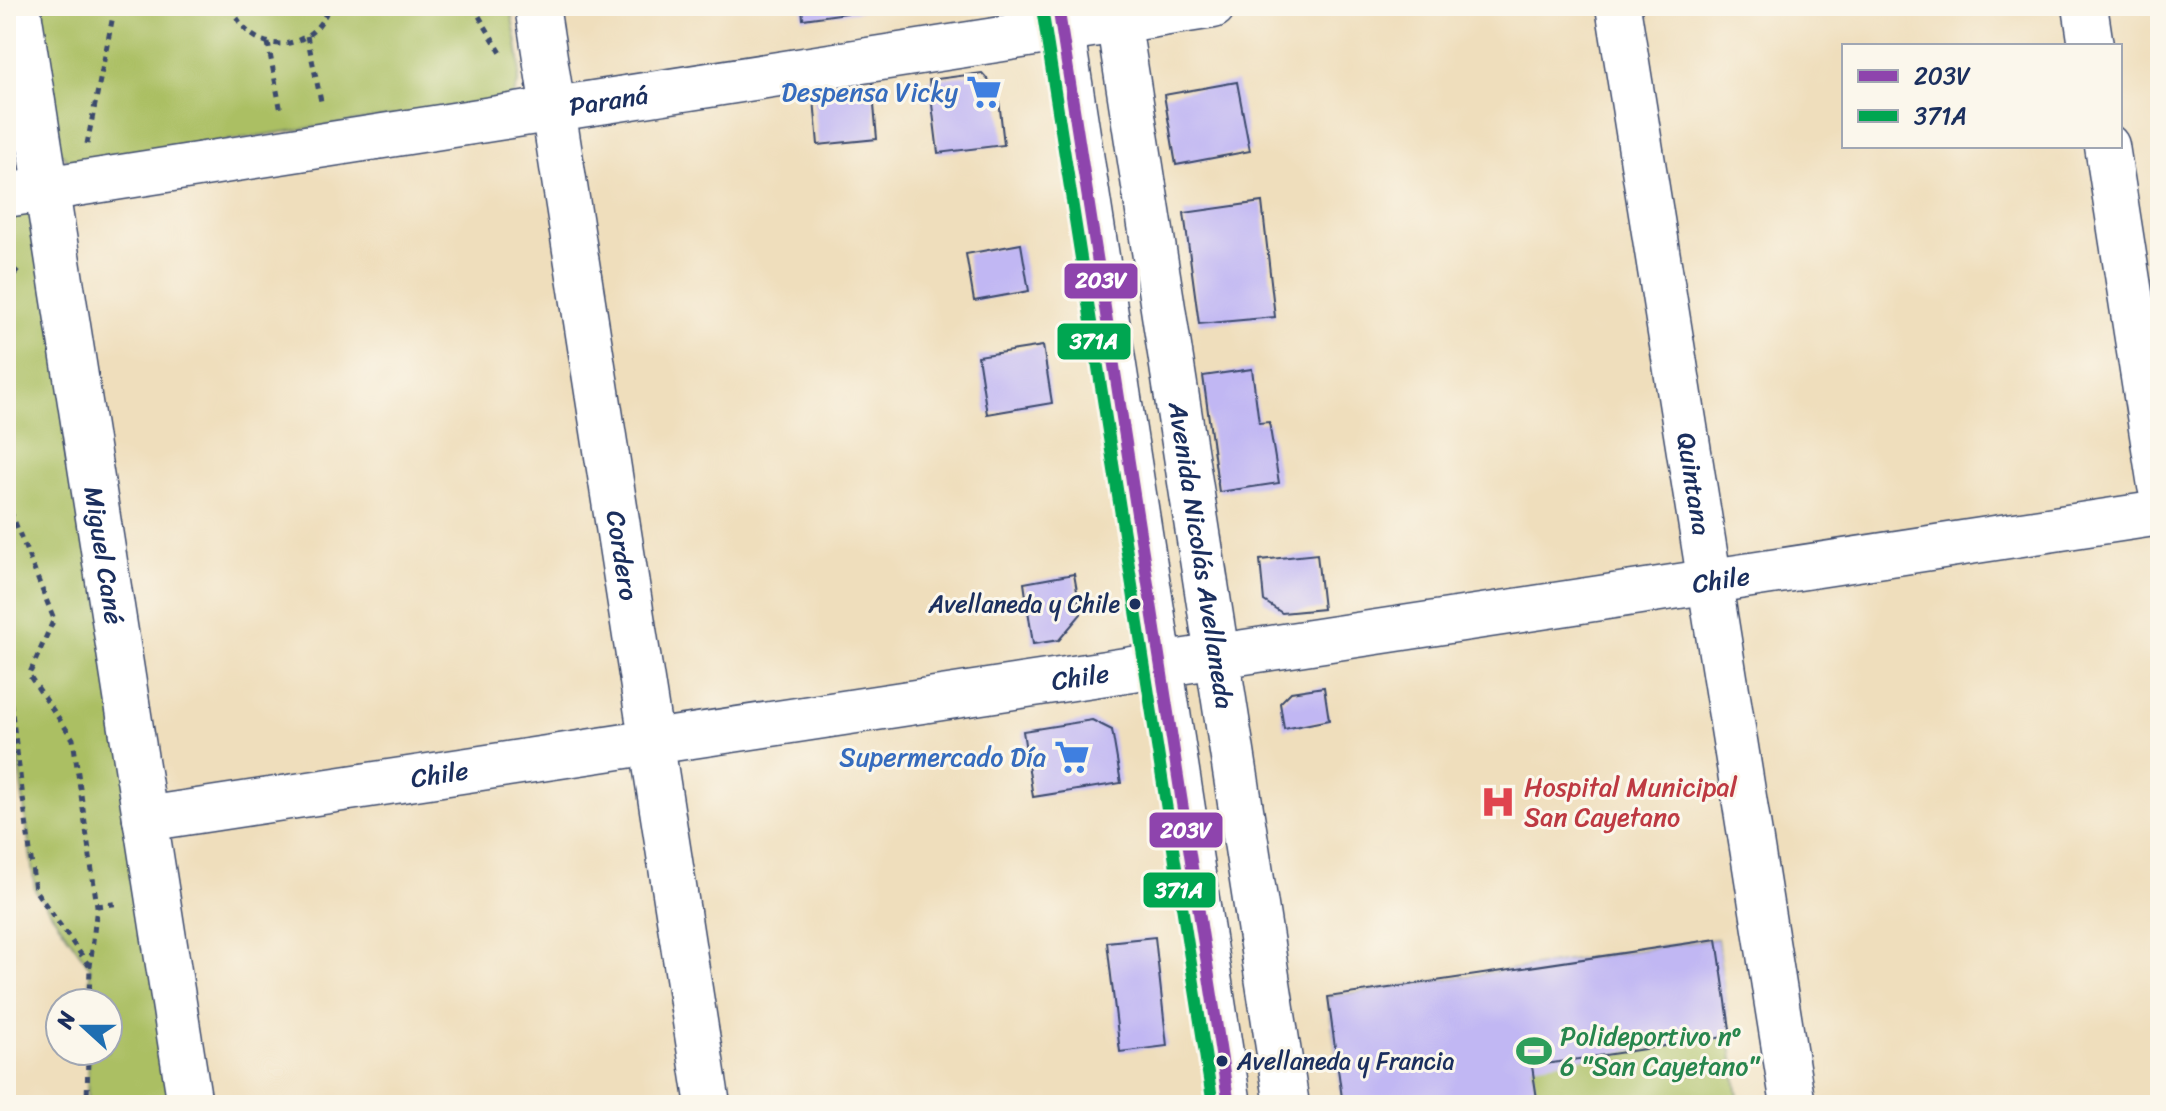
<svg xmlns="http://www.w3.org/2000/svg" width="2166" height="1111" font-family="Sriracha,sans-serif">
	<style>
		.green { fill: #abbf63; stroke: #637760; stroke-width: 2 }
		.building { fill: #c1b7f3 }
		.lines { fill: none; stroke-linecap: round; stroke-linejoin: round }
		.street-casing { stroke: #3b496c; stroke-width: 47 }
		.secondary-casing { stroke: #3b496c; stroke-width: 47 }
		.path { stroke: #3b496c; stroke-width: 5; stroke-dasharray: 6 6; stroke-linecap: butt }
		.street { stroke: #fff; stroke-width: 44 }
		.secondary { stroke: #fff; stroke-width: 44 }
		.bus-1-casing { stroke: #fbf7ec; stroke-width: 18 }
		.bus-2-casing { stroke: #fbf7ec; stroke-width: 18 }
		.bus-1 { stroke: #8e44ad; stroke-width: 12 }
		.bus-2 { stroke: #00a651; stroke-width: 12 }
		.bus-dot { fill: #1b2f5e; stroke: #fbf7ec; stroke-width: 3 }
		.labels { text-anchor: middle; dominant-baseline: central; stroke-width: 6; stroke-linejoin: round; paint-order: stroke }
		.bus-label { font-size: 24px; fill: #1b2f5e; stroke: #fbf7ec; text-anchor: end }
		.shop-label { font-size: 26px; fill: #366cbe; stroke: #fbf7ec; text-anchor: end }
		.street-label { font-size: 26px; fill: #1b2f5e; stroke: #fbf7ec }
		.health-label { font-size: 26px; fill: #be3a42; stroke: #fbf7ec; text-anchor: start }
		.leisure-label { font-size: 26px; fill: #27864d; stroke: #fbf7ec; text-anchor: start }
		.line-badge { stroke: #fbf7ec; stroke-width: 3 }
		.badge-label { font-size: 22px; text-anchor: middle; font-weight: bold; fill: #fff }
	</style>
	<rect width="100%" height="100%" fill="#fbf7ec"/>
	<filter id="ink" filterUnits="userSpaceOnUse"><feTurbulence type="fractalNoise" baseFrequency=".0125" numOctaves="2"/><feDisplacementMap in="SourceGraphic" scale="16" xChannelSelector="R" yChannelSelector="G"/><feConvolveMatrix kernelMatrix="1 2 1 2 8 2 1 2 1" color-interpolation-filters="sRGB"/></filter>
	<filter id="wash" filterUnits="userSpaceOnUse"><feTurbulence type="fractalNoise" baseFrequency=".006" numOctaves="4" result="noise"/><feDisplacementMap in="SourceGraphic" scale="32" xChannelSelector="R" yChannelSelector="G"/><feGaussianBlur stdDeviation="1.8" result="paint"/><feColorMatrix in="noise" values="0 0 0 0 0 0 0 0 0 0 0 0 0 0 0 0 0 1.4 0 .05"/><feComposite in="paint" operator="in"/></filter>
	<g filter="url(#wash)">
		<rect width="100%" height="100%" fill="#efdebc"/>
		<g class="green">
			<path d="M32,6H510C514,34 528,73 512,98L83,162L67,159L58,150Z"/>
			<path d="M46,189L189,1105H87L88,1051H108V1003H89L90,967L35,890L6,667V195Z"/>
			<path d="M1717,939L1739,1105H1344L1328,997Z"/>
		</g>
		<g id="blocks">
			<g class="building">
				<path d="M802,6H860L861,11L803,19Z"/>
				<path d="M982,73L998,91L1004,145L938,153L929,80Z"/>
				<path d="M872,82L877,139L818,145L813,87Z"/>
				<path d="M1237,82L1250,151L1176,165L1164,95Z"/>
				<path d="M1262,202L1275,317L1199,324L1184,213Z"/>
				<path d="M1021,244L1029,291L974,301L966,254Z"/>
				<path d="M1043,346L1052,403L987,414L978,356Z"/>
				<path d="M1252,369L1259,423L1269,422L1279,483L1219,492L1203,376Z"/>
				<path d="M1317,554L1323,609L1282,613L1264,601L1260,560Z"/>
				<path d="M1074,574L1081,614L1059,640L1033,644L1024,583Z"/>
				<path d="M1324,687L1329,720L1284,729L1280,703L1291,692Z"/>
				<path d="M1092,720L1112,730L1121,783L1033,797L1023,731Z"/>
				<path d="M1155,937L1167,1046L1120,1052L1107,942Z"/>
				<path d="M1717,939L1731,1036L1532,1066L1538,1105H1343L1328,997Z"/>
			</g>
		</g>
	</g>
	<g filter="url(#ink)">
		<use href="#blocks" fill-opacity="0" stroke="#3b496c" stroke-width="2"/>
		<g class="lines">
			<g class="street-casing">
				<g id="street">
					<path id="s1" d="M18,6L190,1105"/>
					<path id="s2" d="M537,6L708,1105"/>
					<path id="s3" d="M1618,6L1793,1105"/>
					<path d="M2085,6L2091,46"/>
					<path d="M2107,146L2160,486"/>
					<path id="s4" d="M6,195L1213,6"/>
					<path id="s5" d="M145,819L2160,513"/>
				</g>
			</g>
			<g class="secondary-casing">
				<g id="secondary">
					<path d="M1058,6L1229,1105"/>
					<path id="s6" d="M1116,6L1287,1105"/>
				</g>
			</g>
			<g class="path">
				<path d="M232,6C248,57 312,56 329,6"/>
				<path d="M473,6L501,53"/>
				<path d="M307,36L322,106"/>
				<path d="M268,43L281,112"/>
				<path d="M87,144L115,6"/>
				<path d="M6,283L19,269"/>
				<path d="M6,500L54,619L29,675L73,739L97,906L90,967"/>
				<path d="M6,667L35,890L90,967L89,1003"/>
				<path d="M97,906L120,903"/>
				<path d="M87,1105L88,1051"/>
			</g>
			<use href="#street" class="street"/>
			<use href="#secondary" class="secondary"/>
			<g class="bus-1-casing">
				<path id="bus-1" d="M1058,6L1229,1105"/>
			</g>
			<g class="bus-2-casing">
				<path id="bus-2" d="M1042,8L1213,1105"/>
			</g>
			<use href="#bus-1" class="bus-1"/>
			<use href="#bus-2" class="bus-2"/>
		</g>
	</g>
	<defs>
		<g id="supermarket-bare" transform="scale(2.76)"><path d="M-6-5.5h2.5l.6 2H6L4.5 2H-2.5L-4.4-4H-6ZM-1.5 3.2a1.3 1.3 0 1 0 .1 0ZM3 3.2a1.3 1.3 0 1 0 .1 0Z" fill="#3f7fe0" stroke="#fbf7ec" stroke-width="2.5" paint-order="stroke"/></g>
		<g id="hospital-bare" transform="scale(2.76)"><path d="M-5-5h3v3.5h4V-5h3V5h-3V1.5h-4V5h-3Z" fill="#e0444e" stroke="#fbf7ec" stroke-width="2.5" paint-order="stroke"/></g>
		<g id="stadium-bare" transform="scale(2.76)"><path d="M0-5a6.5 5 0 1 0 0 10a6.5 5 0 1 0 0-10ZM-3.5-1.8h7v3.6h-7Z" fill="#2e9e5b" stroke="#fbf7ec" stroke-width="2.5" paint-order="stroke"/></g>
	</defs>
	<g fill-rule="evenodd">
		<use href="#supermarket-bare" x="984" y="92"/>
		<use href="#supermarket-bare" x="1072" y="757"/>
		<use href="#hospital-bare" x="1498" y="802"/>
		<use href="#stadium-bare" x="1534" y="1051"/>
	</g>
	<g class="bus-dot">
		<circle cx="1135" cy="604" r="7"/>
		<circle cx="1222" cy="1061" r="7"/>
	</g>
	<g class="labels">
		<g class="bus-label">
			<text x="1120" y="604">Avellaneda y Chile</text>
			<text x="1237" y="1061" text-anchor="start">Avellaneda y Francia</text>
		</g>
		<g class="shop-label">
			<text x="958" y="92">Despensa Vicky</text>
			<text x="1046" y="757">Supermercado Día</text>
		</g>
		<g class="street-label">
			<text stroke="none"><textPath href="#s4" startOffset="610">Paraná</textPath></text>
			<text stroke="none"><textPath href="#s3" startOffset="484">Quintana</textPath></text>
			<text stroke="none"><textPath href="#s2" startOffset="556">Cordero</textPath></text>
			<text stroke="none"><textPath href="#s1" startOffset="556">Miguel Cané</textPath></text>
			<text stroke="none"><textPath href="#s6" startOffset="556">Avenida Nicolás Avellaneda</textPath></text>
			<text stroke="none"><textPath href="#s5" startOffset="1594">Chile</textPath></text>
			<text stroke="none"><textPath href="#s5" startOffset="946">Chile</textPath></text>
			<text stroke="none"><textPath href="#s5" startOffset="298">Chile</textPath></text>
		</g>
		<g class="health-label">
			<text x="1524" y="787">Hospital Municipal<tspan x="1524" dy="30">San Cayetano</tspan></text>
		</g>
		<g class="leisure-label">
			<text x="1560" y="1036">Polideportivo nº<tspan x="1560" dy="30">6 "San Cayetano"</tspan></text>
		</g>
	</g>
	<g class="line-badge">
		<rect x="1063" y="262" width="76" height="38" rx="8" fill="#8e44ad"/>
		<rect x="1056" y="322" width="76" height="39" rx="8" fill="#00a651"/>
		<rect x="1148" y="811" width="76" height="38" rx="8" fill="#8e44ad"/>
		<rect x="1142" y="871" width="75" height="38" rx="8" fill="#00a651"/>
	</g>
	<g class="badge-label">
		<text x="1101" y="288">203V</text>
		<text x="1094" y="349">371A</text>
		<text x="1186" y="838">203V</text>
		<text x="1179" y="898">371A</text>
	</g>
	<rect width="2166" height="1111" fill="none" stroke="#fbf7ec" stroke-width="32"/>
	<rect x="1842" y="44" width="280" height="104" fill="#fbf7ec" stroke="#a1a7b3" stroke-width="2"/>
	<rect x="1858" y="70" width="40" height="12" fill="#8e44ad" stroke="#a1a7b3" stroke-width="2"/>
	<text x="1914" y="84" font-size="24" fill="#1b2f5e">203V</text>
	<rect x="1858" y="110" width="40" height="12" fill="#00a651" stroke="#a1a7b3" stroke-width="2"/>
	<text x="1914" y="124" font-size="24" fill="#1b2f5e">371A</text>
	<g transform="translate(84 1027) rotate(291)"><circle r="38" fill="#fbf7ec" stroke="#a1a7b3" stroke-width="2"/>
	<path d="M0-6L14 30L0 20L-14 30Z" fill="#1f6fb2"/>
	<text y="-12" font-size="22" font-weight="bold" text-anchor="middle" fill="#1b2f5e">N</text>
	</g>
</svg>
